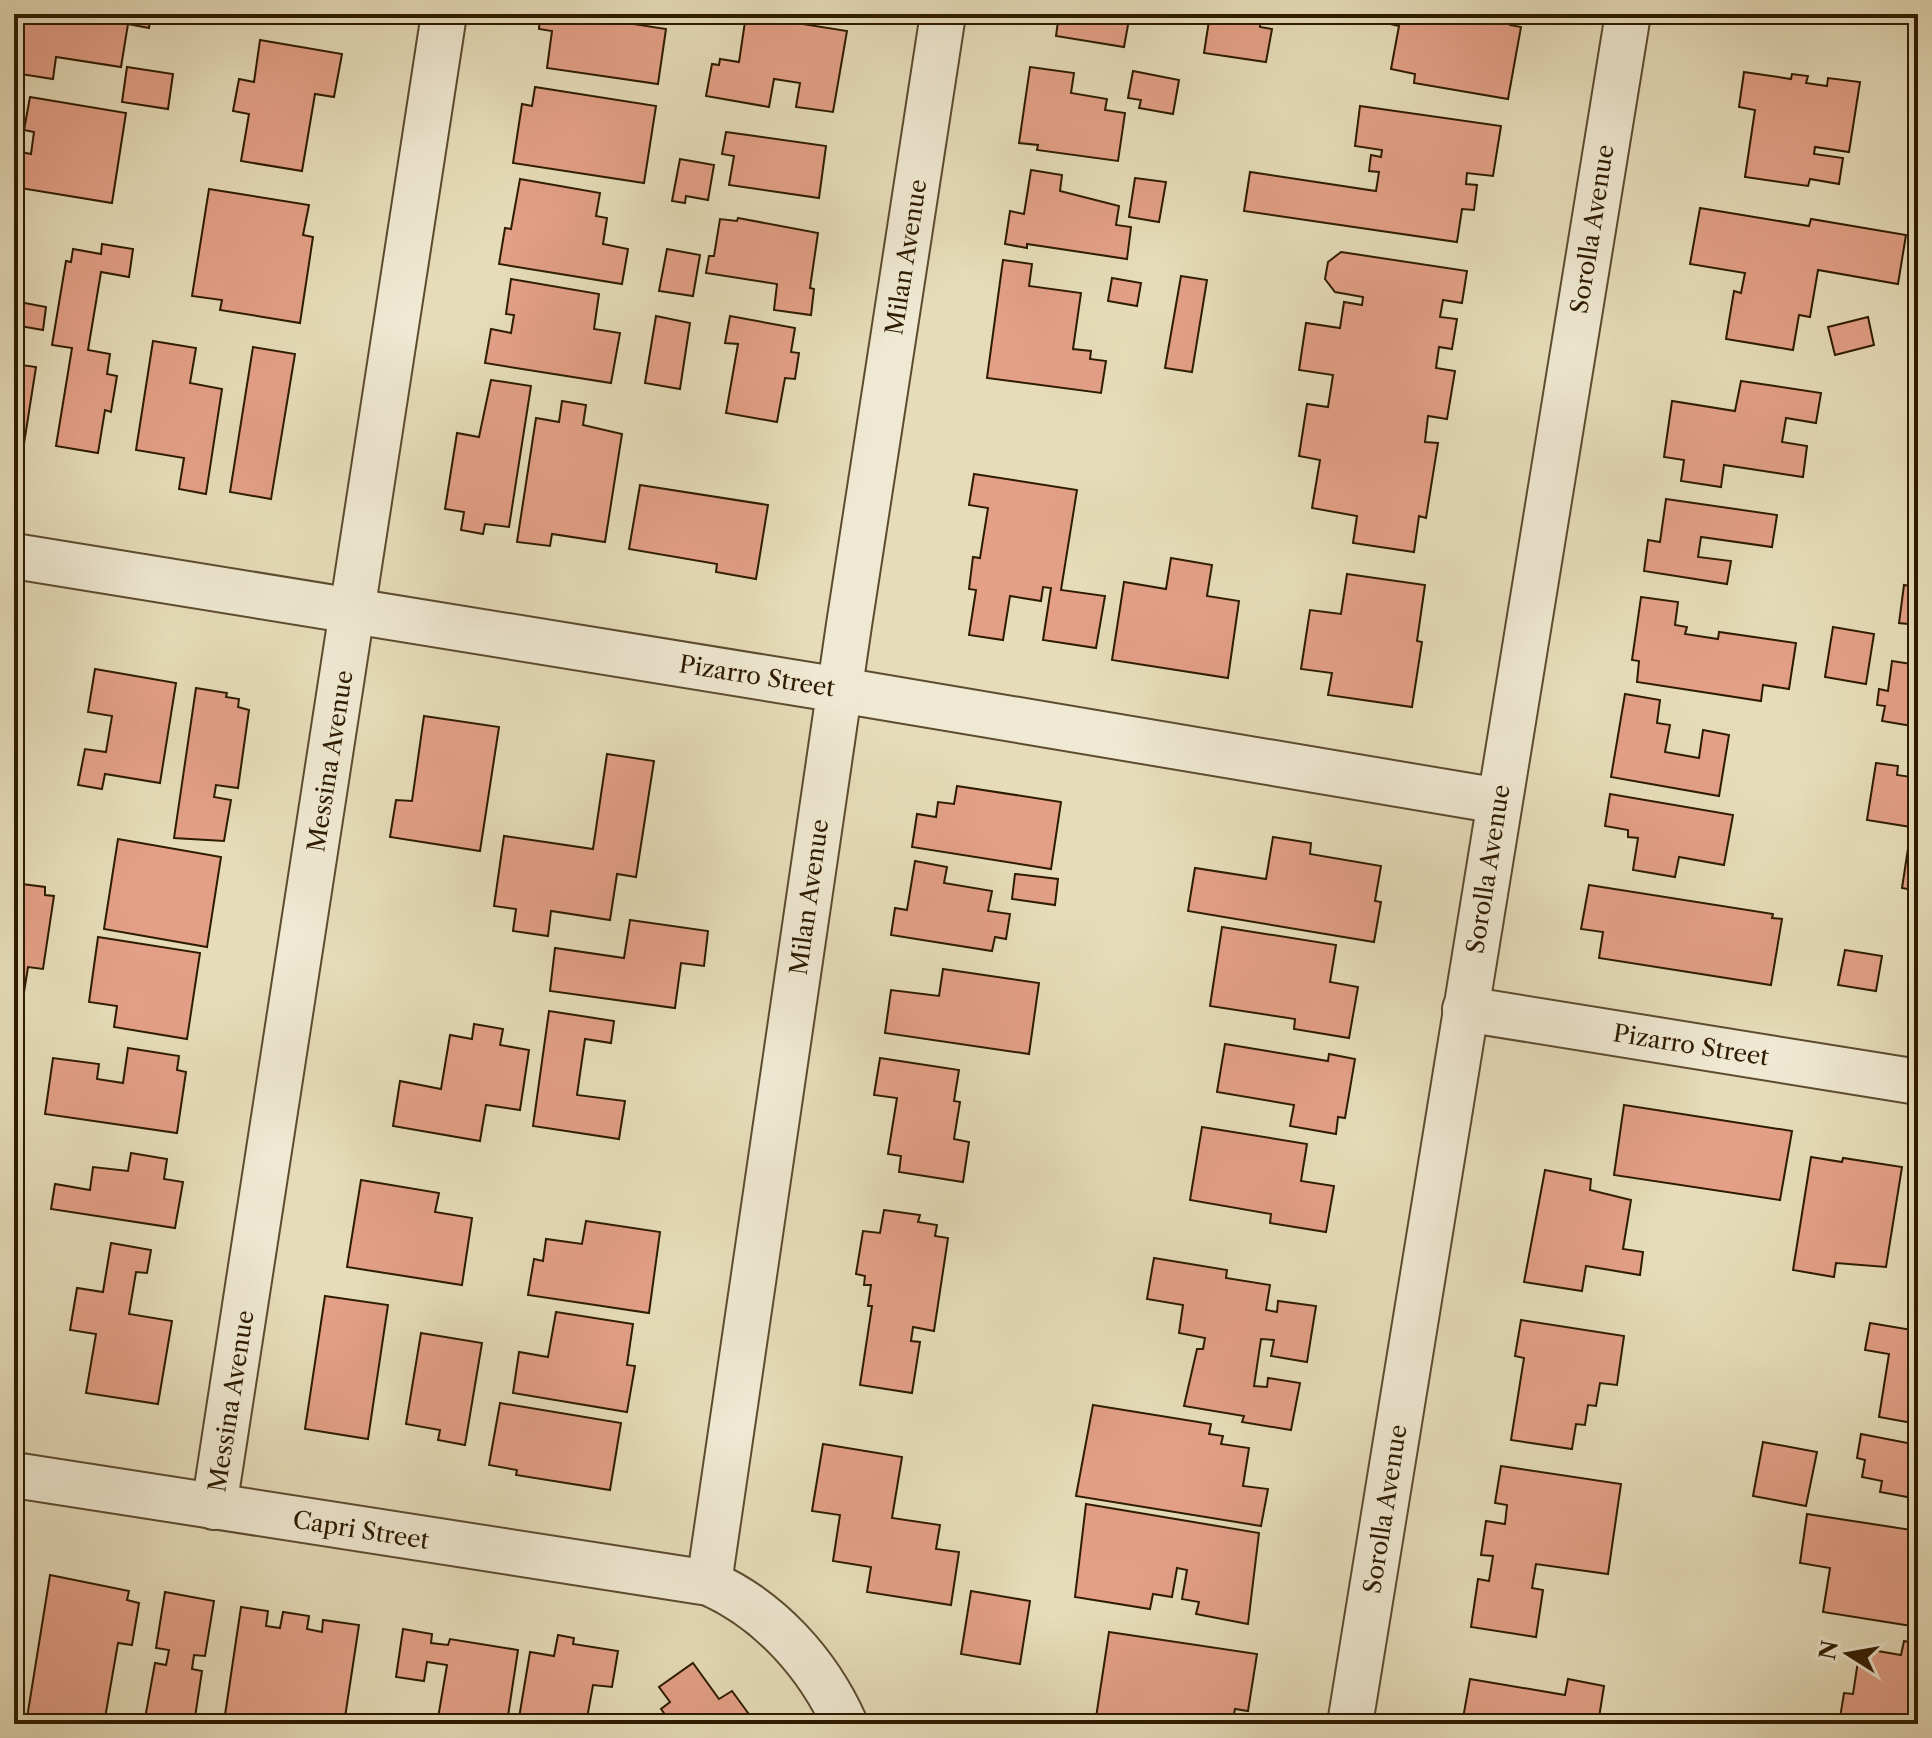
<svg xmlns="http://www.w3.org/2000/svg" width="1932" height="1738" font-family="'Libre Caslon Text',serif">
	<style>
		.building { fill: #e3a087; stroke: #2e1b00; stroke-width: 2 }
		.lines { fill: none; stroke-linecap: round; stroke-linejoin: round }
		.minor-casing { stroke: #5c4b2e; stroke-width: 48 }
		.minor { stroke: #efe8d2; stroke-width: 44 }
		.labels { text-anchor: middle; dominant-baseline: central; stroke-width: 6; stroke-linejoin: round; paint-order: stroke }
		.street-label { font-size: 24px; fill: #2e1b00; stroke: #efe8d2 }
	</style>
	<rect width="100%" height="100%" fill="#e6dcb9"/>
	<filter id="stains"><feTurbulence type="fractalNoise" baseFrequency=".0025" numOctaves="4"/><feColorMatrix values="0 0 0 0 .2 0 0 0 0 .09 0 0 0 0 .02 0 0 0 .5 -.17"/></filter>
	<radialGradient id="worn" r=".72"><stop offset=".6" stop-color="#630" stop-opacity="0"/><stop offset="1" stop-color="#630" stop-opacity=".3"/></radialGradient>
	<g class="building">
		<path d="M21,14H151L149,28L128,24L121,67L56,57L53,79L14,73V19L20,20Z"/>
		<path d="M284,14H337L335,22Z"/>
		<path d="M540,14H615L614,21L666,29L658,84L547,68L552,31L539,29Z"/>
		<path d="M1059,14H1130L1124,47L1056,36Z"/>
		<path d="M1210,14H1261L1260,27L1272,29L1266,62L1204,53Z"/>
		<path d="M1392,14H1511L1510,25L1521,27L1508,99L1414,83L1415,74L1391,69L1399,26L1390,24Z"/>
		<path d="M746,15L847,31L833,112L796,107L800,83L774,79L769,107L706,96L712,64L719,65L720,59L739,62Z"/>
		<path d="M260,40L342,54L334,97L315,94L302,171L241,161L249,114L233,111L239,79L254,82Z"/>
		<path d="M127,67L173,74L168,109L122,102Z"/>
		<path d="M1030,67L1074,73L1071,93L1107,99L1105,110L1125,113L1118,161L1037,150L1038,145L1019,143Z"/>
		<path d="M1133,71L1179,80L1173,114L1139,108L1141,100L1128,98Z"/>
		<path d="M1744,72L1791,79L1792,74L1808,76L1806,83L1827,86L1828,78L1860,82L1849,152L1815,147L1814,154L1843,158L1839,184L1810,179L1808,186L1745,177L1755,110L1739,107Z"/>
		<path d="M535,87L656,106L644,183L513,163L522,104L532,106Z"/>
		<path d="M30,97L126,113L112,203L14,187L16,151L31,154L34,132L24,130Z"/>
		<path d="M1360,106L1501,126L1493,176L1467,173L1466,184L1477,185L1474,210L1462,209L1457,242L1244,211L1250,172L1376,191L1379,172L1369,171L1371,155L1381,157L1382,150L1355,146Z"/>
		<path d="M726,132L826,146L819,198L729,185L734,156L722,154Z"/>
		<path d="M680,159L714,165L708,200L686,196L685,203L672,201Z"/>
		<path d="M1031,170L1062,175L1060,191L1119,206L1116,225L1131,227L1127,259L1027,244V248L1005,244L1010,211L1024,214Z"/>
		<path d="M1135,178L1166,182L1159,222L1129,217Z"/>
		<path d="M520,179L600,193L596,216L607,218L603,244L628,249L622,284L499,264L505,228L511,229Z"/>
		<path d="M209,189L309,205L303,235L313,237L300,323L220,310L222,300L192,296Z"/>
		<path d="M1700,208L1809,226L1811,219L1906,235L1898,284L1818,270L1810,317L1799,315L1793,350L1726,339L1734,291L1741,293L1745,273L1690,264Z"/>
		<path d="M738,218L818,233L810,288L814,289L811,315L774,310L777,284L706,273L709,256H714L720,219L737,221Z"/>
		<path d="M102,244L133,249L129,277L101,272L88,350L110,354L107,374L117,376L111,412L105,410L98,453L56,446L72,348L52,345L66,261L71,262L73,249L101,254Z"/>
		<path d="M667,249L700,255L693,296L659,291Z"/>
		<path d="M1341,252L1467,271L1462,303L1443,300L1440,317L1457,319L1452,349L1439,347L1436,368L1455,371L1447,419L1428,416L1425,442L1438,443L1426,518L1419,516L1414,552L1353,543L1357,516L1312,508L1320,460L1299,456L1307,404L1328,407L1333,375L1299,370L1306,323L1340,328L1344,302L1362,305L1363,297L1335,292L1325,279L1328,262Z"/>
		<path d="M1003,260L1032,264L1029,286L1081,293L1073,349L1091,351L1090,359L1106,361L1101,393L987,378Z"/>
		<path d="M1181,276L1207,280L1192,372L1165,368Z"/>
		<path d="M1112,278L1141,283L1137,306L1108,301Z"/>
		<path d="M511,279L599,294L594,329L620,333L611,383L485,363L491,329L511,333L514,315L506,314Z"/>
		<path d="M14,301L46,307L43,330L14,325Z"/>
		<path d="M656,316L690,323L680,389L645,383Z"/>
		<path d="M730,316L795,328L791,352L799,353L795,379L785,378L777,422L726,413L738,344L725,343Z"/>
		<path d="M1868,317L1874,345L1835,355L1828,327Z"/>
		<path d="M153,341L196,348L190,383L222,389L206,494L179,489L184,458L136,450Z"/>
		<path d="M253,347L295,354L271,499L230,492Z"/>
		<path d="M14,364L36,367L23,450L14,449Z"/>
		<path d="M491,380L531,386L509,527L485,524L483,534L461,530L464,512L445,509L457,433L479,437Z"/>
		<path d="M1741,381L1821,393L1816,423L1786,418L1782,442L1807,446L1803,477L1724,465L1721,487L1681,481L1684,460L1664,457L1672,401L1735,411Z"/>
		<path d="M562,401L586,405L583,425L622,434L605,542L552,534L550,546L517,542L536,418L559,422Z"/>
		<path d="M974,474L1077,490L1061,590L1105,596L1096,648L1043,640L1051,588L1043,587L1041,601L1010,596L1003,640L969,635L976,590L969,589L973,557L980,558L988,508L969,505Z"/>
		<path d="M640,485L768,505L756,579L716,572L717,564L629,549Z"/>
		<path d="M1666,499L1777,515L1772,547L1701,537L1698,557L1731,561L1727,584L1644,571L1648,540L1660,542Z"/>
		<path d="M1171,558L1212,565L1207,596L1239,601L1228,678L1112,660L1124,582L1166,589Z"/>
		<path d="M1347,574L1425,585L1417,641L1422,642L1412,707L1328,695L1332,673L1301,669L1310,610L1341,614Z"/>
		<path d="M1904,585L1918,587V625L1899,623Z"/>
		<path d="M1641,597L1678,602L1675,625L1687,627L1685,634L1718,639L1719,632L1796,643L1789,689L1763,685L1761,701L1637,682L1639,661L1632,660Z"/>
		<path d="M1833,627L1874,634L1866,684L1825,677Z"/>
		<path d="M1892,661L1918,665V727L1882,721L1885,706L1877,705L1879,689L1888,691Z"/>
		<path d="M95,669L176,683L160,783L105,774L102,789L78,785L85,749L106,752L112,716L88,712Z"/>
		<path d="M196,688L227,693L226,697L239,699L238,707L249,710L238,788L216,785L214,797L231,800L224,841L174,838Z"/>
		<path d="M1625,694L1660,700L1657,723L1670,725L1665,752L1699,758L1703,730L1729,735L1719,796L1611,777Z"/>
		<path d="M424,716L499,727L480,851L390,837L396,800L412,801Z"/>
		<path d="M607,754L654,761L636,877L617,874L610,920L551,911L548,936L513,931L516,909L494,906L504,836L593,849Z"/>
		<path d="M1876,763L1898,766L1897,775L1918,778L1917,828L1867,820Z"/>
		<path d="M957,786L1061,802L1051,869L912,847L917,814L936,817L938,802L954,804Z"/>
		<path d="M1610,794L1733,815L1724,865L1679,857L1675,877L1633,870L1638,838L1628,837V830L1605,826Z"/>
		<path d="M1273,837L1311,843L1310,854L1381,866L1375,901L1381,902L1374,942L1188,911L1195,868L1266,879Z"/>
		<path d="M118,839L221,857L207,947L104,929Z"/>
		<path d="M1909,842L1918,843V891L1902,888Z"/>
		<path d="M915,861L947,867L944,883L992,891L988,911L1010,914L1006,939L995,937L992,951L891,935L895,908L907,910Z"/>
		<path d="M1015,874L1058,879L1055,905L1012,899Z"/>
		<path d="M14,883L45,887V895L54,896L43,969L28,967L20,1017L14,1016Z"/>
		<path d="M1589,885L1773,914L1772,918L1782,919L1771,985L1599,958L1603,932L1581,929Z"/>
		<path d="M630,920L708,931L704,966L681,963L675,1008L550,991L555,948L624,958Z"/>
		<path d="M1222,927L1336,945L1330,982L1358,987L1349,1038L1294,1029L1295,1019L1210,1006Z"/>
		<path d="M98,937L200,953L187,1039L114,1027L117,1006L89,1002Z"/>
		<path d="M1845,950L1882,956L1876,991L1838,985Z"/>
		<path d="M943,969L1039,983L1029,1054L885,1033L891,990L939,996Z"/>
		<path d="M549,1011L614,1021L611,1043L585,1039L577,1095L625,1101L619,1139L533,1126Z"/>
		<path d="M474,1024L503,1029L500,1045L529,1050L520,1110L486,1105L480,1141L393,1126L400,1081L441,1089L450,1035L472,1039Z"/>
		<path d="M1225,1044L1328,1061L1329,1054L1355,1059L1345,1118L1338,1117L1336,1134L1290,1126L1294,1105L1217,1092Z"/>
		<path d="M128,1048L179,1056L177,1070L186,1072L177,1133L45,1114L53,1058L99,1064L97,1079L123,1083Z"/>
		<path d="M880,1058L959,1070L954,1101L960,1102L954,1139L969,1142L963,1182L899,1172L901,1156L888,1154L897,1098L874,1095Z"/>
		<path d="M1624,1105L1792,1131L1780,1200L1614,1175Z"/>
		<path d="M1202,1127L1307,1144L1301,1181L1334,1186L1326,1232L1270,1223L1271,1214L1190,1200Z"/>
		<path d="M131,1153L167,1159L164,1179L183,1182L175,1228L51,1209L55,1184L90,1190L93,1167L128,1171Z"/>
		<path d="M1811,1157L1842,1162L1843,1158L1902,1167L1886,1267L1836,1263L1834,1277L1793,1270Z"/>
		<path d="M1545,1170L1591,1179L1590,1190L1631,1200L1623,1249L1643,1252L1640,1275L1586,1266L1582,1291L1524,1282Z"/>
		<path d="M361,1180L439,1193L435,1212L472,1218L462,1285L347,1267Z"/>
		<path d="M884,1210L920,1215L918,1222L937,1225L935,1236L948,1238L934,1331L913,1327L911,1341L920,1342L912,1393L860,1385L872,1306H868L871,1285H864L865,1276L856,1274L863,1231L880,1233Z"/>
		<path d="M586,1221L660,1232L649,1313L528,1295L534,1259L543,1261L546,1239L582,1244Z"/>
		<path d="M111,1243L151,1250L147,1273L136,1272L129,1314L172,1321L158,1404L86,1393L96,1334L70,1330L77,1288L103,1292Z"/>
		<path d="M1154,1258L1227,1270L1226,1278L1270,1285L1266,1310L1277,1312L1278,1301L1316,1306L1307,1362L1271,1356L1274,1340L1261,1339L1254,1386L1267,1387L1268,1378L1300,1383L1291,1430L1242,1422L1244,1416L1184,1406L1197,1349H1203L1205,1338L1179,1333L1183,1305L1147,1299Z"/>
		<path d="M325,1296L388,1305L368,1439L305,1429Z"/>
		<path d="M556,1312L633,1324L627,1365L635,1366L627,1412L513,1393L519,1352L548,1357Z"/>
		<path d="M1521,1320L1624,1336L1617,1385L1600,1383L1596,1406L1588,1405L1585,1425L1576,1424L1572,1449L1511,1440L1524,1358L1515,1356Z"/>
		<path d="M1870,1323L1918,1331V1424L1879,1417L1889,1354L1865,1350Z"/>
		<path d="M421,1333L482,1343L465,1445L438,1440L440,1430L406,1424Z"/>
		<path d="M500,1403L621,1423L610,1490L516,1475L517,1470L489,1465Z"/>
		<path d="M1093,1405L1211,1424L1209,1434L1223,1436L1221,1444L1249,1448L1243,1486L1268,1489L1261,1526L1076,1496Z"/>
		<path d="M1861,1434L1918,1445V1499L1880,1492L1882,1481L1862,1477L1865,1460L1857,1458Z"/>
		<path d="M1763,1442L1817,1452L1806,1506L1753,1496Z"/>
		<path d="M823,1444L902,1457L892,1518L940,1525L936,1549L959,1552L951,1605L867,1592L871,1567L833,1561L840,1515L812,1511Z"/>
		<path d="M1501,1466L1621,1484L1608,1574L1536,1564L1532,1588L1543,1590L1536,1637L1471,1627L1478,1579L1489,1581L1493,1556L1481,1555L1486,1521L1505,1524L1507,1505L1495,1503Z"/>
		<path d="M1086,1504L1259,1533L1248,1624L1196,1614L1199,1602L1182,1599L1187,1570L1177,1568L1172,1597L1153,1594L1150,1609L1075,1597Z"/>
		<path d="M1807,1514L1918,1531V1627L1823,1612L1830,1568L1800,1563Z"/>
		<path d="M50,1575L129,1591L127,1600L139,1603L132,1645L118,1643L104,1724H61L27,1718Z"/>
		<path d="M971,1591L1030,1601L1020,1664L961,1654Z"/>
		<path d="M165,1592L214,1601L205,1656L194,1655L192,1669L202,1671L194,1724H144L155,1663L166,1665L169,1650L156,1648Z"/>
		<path d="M241,1607L268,1611L266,1626L280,1628L283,1612L309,1616L307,1629L322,1632L323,1620L359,1625L344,1724H282L225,1715Z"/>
		<path d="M403,1629L432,1634L431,1643L448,1645L450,1639L518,1650L508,1716H512L511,1724H437L447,1665L427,1662L424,1681L396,1677Z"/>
		<path d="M1109,1632L1257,1654L1248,1711L1235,1709L1232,1724H1095Z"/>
		<path d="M558,1635L574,1638L573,1644L618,1651L612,1687L593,1685L586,1724H518L530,1652L554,1656Z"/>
		<path d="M1904,1641L1918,1644V1724H1839L1844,1693L1853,1694L1860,1648L1901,1655Z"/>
		<path d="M693,1663L719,1699L732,1691L751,1717L743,1724H672L661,1709L670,1702L659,1687Z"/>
		<path d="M1470,1679L1565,1695L1568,1679L1604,1686L1598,1724H1553L1554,1720L1528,1716L1527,1724H1462Z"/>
	</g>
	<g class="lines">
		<g class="minor-casing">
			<g id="minor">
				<path d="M14,556L840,690L1499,801"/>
				<path d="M1465,1009L1918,1082"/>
				<path d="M14,1475L709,1583C770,1610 818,1664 845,1724"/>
				<path d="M214,1507L444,14"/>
				<path d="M709,1583L849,625L943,14"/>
				<path d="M1350,1724L1628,14"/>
			</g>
		</g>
		<use href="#minor" class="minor"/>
	</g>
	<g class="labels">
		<g class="street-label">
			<text transform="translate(1592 229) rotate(-81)">Sorolla Avenue</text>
			<text transform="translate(906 257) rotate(-81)">Milan Avenue</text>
			<text transform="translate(757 676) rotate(9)">Pizarro Street</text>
			<text transform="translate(330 761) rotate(-81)">Messina Avenue</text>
			<text transform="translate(1488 869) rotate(-81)">Sorolla Avenue</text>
			<text transform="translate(809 897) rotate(-82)">Milan Avenue</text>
			<text transform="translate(1691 1045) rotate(9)">Pizarro Street</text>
			<text transform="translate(231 1401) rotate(-81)">Messina Avenue</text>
			<text transform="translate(1385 1509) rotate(-81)">Sorolla Avenue</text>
			<text transform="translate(361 1530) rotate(9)">Capri Street</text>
		</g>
	</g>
	<rect width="1932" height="1738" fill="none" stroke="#e6dcb9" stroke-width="48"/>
	<rect x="16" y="16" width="1900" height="1706" fill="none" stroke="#2e1b00" stroke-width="4"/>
	<rect x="24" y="24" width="1884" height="1690" fill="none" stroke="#2e1b00" stroke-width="2"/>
	<g transform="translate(1848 1654) rotate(281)" stroke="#efe8d2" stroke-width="6" paint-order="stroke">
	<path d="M0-6L14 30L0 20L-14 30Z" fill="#2e1b00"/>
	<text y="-12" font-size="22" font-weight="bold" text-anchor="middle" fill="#2e1b00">N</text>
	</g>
	<rect width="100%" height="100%" filter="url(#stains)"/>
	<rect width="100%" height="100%" fill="url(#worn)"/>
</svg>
